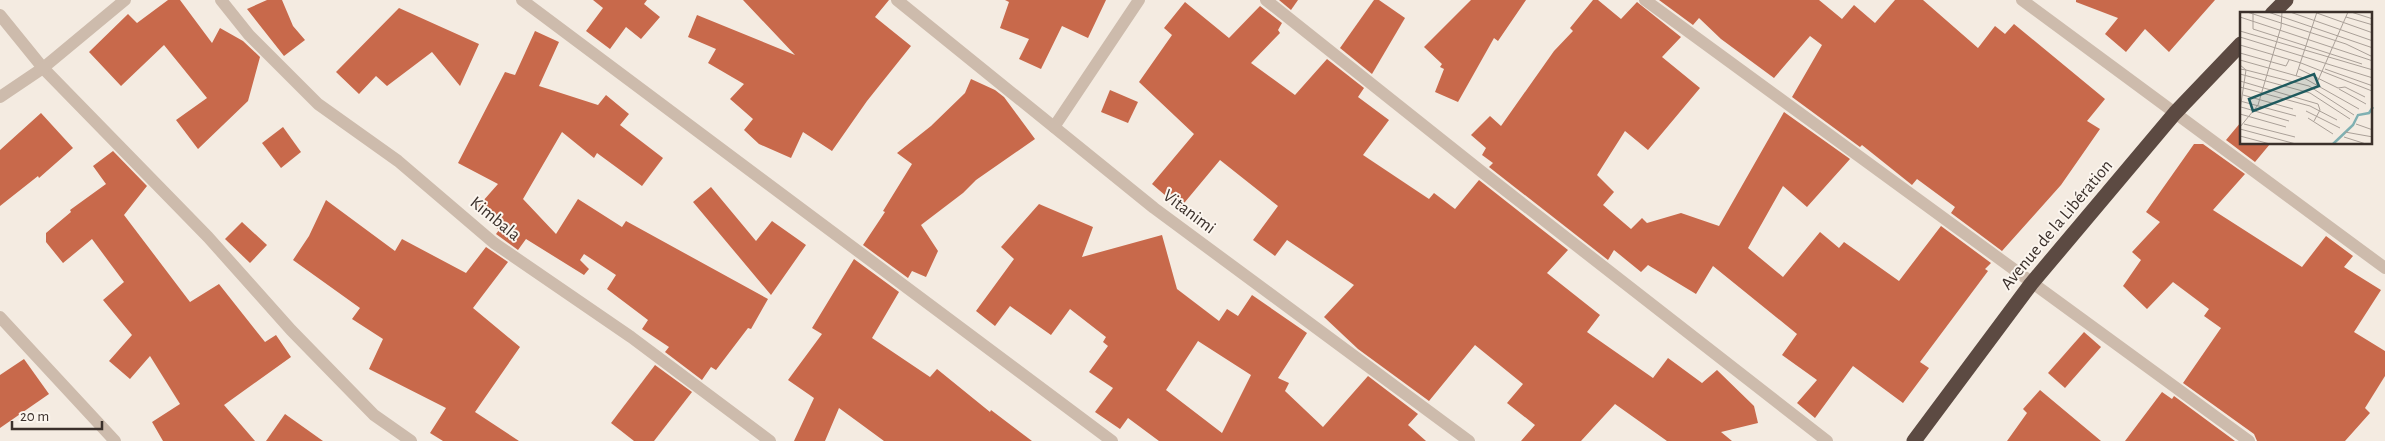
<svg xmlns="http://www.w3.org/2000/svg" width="2385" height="441" font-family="'Alegreya Sans',sans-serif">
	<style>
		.building { fill: #c8694b; fill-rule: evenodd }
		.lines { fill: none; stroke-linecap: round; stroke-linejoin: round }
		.street { stroke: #cdbbac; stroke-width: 12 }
		.highway { stroke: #5c4a42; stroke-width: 15 }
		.labels { text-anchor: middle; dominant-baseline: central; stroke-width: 4; stroke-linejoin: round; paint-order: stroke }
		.street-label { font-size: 18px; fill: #3b302b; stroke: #fbf5ee }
		.inset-river { fill: none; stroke: #7fb0b2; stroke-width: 2.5 }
		.inset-road { fill: none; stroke: #aaa098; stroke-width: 1 }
		.view { fill: #1f5a5e; fill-opacity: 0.15; stroke: #1f5a5e; stroke-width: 2.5 }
		.inset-edge { fill: none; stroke: #3b302b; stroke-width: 2.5 }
	</style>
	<rect width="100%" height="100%" fill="#f4ebe1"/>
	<g class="building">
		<path d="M168,0H180L212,43L220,28L243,41L260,57L248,101L198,149L176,120L207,98L164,45L121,86L89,52L128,14L137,23Z"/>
		<path d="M267,0H282L293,26L305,40L284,56L247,9Z"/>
		<path d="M593,0H647L644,4L660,17L641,39L626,27L610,49L586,31L603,8Z"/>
		<path d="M743,0H889L875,17L911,46L867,101L832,151L803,132L791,158L759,144L744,130L753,119L730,99L744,84L708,63L716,49L688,37L697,15L795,55Z"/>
		<path d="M1005,0H1106L1088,38L1062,26L1041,69L1019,59L1029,39L1000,28L1009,2Z"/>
		<path d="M1279,0H1298L1291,10Z"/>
		<path d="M1374,0H1379L1405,18L1372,74L1340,48Z"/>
		<path d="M1471,0H1526L1498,41L1494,38L1458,102L1435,92L1444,69L1440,67L1442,64L1424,47Z"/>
		<path d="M1593,0H1598L1621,19L1637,2L1681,37L1662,57L1700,88L1648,150L1625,131L1597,175L1614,192L1603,205L1631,229L1642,218L1647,223L1681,213L1719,226L1784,112L1850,159L1807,207L1783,186L1748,248L1783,277L1820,232L1839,248L1844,242L1899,281L1941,226L1991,263L1985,269L1988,271L1920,362L1929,368L1903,403L1853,366L1815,418L1797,403L1817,380L1782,355L1797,334L1713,266L1696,294L1648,265L1641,272L1614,250L1608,260L1489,167L1493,163L1482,155L1486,148L1471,135L1490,116L1501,126L1554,51L1573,31L1570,28Z"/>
		<path d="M1659,0H1819L1842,19L1854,5L1875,23L1895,0H1923L1978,48L1995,26L2005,34L2014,24L2105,99L2087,121L2100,129L2061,185L2002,251L1951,213L1955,207L1917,179L1912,185L1862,145L1860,147L1792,97L1822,45L1810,36L1774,78L1721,39L1699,18L1693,25Z"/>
		<path d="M2076,0H2215L2169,52L2145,29L2126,52L2105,34L2118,18L2076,2Z"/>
		<path d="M1185,2L1229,38L1260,6L1282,23L1278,30L1280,33L1251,63L1295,95L1327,59L1364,88L1358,97L1389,120L1363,155L1429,199L1434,193L1455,209L1479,180L1568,250L1547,273L1600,315L1587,332L1653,378L1668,358L1702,383L1717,370L1754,406L1758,423L1721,432L1732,441H1667L1615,404L1581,441H1521L1535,425L1507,403L1523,384L1475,345L1429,401L1358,349L1324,317L1354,285L1287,240L1275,256L1253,240L1278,206L1220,160L1180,208L1152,184L1194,134L1139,82L1172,35L1164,28Z"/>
		<path d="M399,8L479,44L460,86L432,52L387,86L376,76L359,94L336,72Z"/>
		<path d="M535,31L559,42L539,86L598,105L606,95L629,114L620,125L663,158L642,186L597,153L594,158L562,132L523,199L556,234L578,199L622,227L626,221L768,299L751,329L748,328L716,370L711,367L702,380L665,352L669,347L642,329L648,320L607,289L616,275L584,254L580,260L589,269L584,275L526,239L518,250L496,234L499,230L475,210L498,184L458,163L505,72L515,75Z"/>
		<path d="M971,79L995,90L1004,97L1035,139L976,180L963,193L921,225L938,251L926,277L912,271L908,278L863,245L885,212L883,211L912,164L897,153L931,126L965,93Z"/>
		<path d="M1110,90L1138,102L1128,123L1101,112Z"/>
		<path d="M41,113L73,148L39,178L38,176L0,206V150Z"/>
		<path d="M2241,122V144H2270L2255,162L2226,140Z"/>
		<path d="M283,127L301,152L281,168L262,143Z"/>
		<path d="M2194,144H2203L2245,174L2213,210L2302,267L2326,236L2353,256L2344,267L2381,290L2354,332L2385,351V376L2365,408L2370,413L2345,441H2257L2254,434L2183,383L2221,328L2204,316L2209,309L2173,282L2147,309L2123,286L2141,260L2132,252L2160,222L2146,212Z"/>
		<path d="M113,151L147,186L124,215L190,302L219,284L265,342L276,335L291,357L224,405L255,441H163L152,422L180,404L150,356L130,379L109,361L132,335L103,300L124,282L92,239L63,263L46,242V233L71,212L70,210L106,184L93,166Z"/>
		<path d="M711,187L756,241L772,221L806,245L771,295L693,202Z"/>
		<path d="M326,200L395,251L402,239L466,273L486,247L508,262L473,308L520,347L475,412L519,441H443L430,433L446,408L369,369L383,339L352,319L360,308L293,260L309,236Z"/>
		<path d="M1039,204L1093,227L1082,257L1162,235L1177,289L1219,321L1227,309L1238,316L1252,295L1307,333L1278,378L1289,383L1285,391L1323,427L1368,376L1418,414L1408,425L1426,441H1159L1128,418L1120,429L1095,412L1113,388L1089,372L1108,346L1103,342L1106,337L1070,309L1051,335L1010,306L995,326L976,311L1014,259L1001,247ZM1198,341L1251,375L1222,433L1166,390Z"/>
		<path d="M242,222L267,245L250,263L225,239Z"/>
		<path d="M854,259L899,292L872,338L930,377L937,369L990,412L991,410L1032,441H884L839,408L825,441H794L814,398L788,380L822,334L812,328Z"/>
		<path d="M2084,332L2101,347L2065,388L2048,373Z"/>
		<path d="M24,359L49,394L0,428V375Z"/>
		<path d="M655,365L692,392L654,441H634L611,423Z"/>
		<path d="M2040,390L2101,441H2007L2027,413L2023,409Z"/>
		<path d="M2162,392L2172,399L2174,396L2235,441H2125Z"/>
		<path d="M285,414L323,441H266Z"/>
	</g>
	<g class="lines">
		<g class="street">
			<path d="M221,0L249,35L318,104L398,161L494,243L631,337L770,441"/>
			<path d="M522,0L1112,441"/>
			<path d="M897,0L1154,208L1469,441"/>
			<path d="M1266,0L1482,172L1827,441"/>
			<path d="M1645,0L2249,441"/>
			<path d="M2022,0L2385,268"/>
			<path d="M0,15L43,68L208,237L291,330L374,415L411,441"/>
			<path d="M0,97L43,68L125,0"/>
			<path d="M1054,127L1139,0"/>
			<path d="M0,317L115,441"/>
		</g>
		<g class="highway">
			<path d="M2272,14L2286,0"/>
			<path d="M1914,441L2031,284L2175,113L2241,44"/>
		</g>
	</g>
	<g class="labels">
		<g class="street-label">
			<text transform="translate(1189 212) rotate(37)">Vitanimi</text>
			<text transform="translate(495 219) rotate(39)">Kimbala</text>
			<text transform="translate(2057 225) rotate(-50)">Avenue de la Libération</text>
		</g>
	</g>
	<g transform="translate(2240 12)">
		<rect width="132" height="132" fill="#f4ebe1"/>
		<path class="inset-river" d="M93,132L113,113L118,103L129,101L133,95"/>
		<path class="inset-road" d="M7,0L106,32L133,45M13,0V17L122,52M28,0L133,36M50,0L133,29M74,0L133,21M111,0L133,7M0,5L133,49M106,5L133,13M0,19L133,58M0,25L133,66M0,33L61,51L132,79M0,41L46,54L49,48M0,48L64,66L119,97M0,53L6,58L69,74L114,103M0,57L6,58L0,98M59,57L98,76L105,75L125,85M85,57L133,74M0,62L70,81L110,107M56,64L77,0M0,69L78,92L80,98L74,109M76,73L108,0M0,75L70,94L97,108M99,77L126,92M3,83L53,97M0,89L56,104M1,95L49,109M66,99L100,116M0,102L46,115M68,106L93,122M4,112L55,125M116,112L133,118M0,115L18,93L41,15L42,0M0,117L56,132M105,120L133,125M0,124L30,132M104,125L126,132"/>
		<path class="view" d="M74,62L79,74L13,99L9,87Z"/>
		<rect width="132" height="132" class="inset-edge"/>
	</g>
	<path d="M12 421v8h90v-8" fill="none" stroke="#3b302b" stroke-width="2.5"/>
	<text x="20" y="421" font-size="15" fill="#3b302b" stroke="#fbf5ee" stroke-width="4" paint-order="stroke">20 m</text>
</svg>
